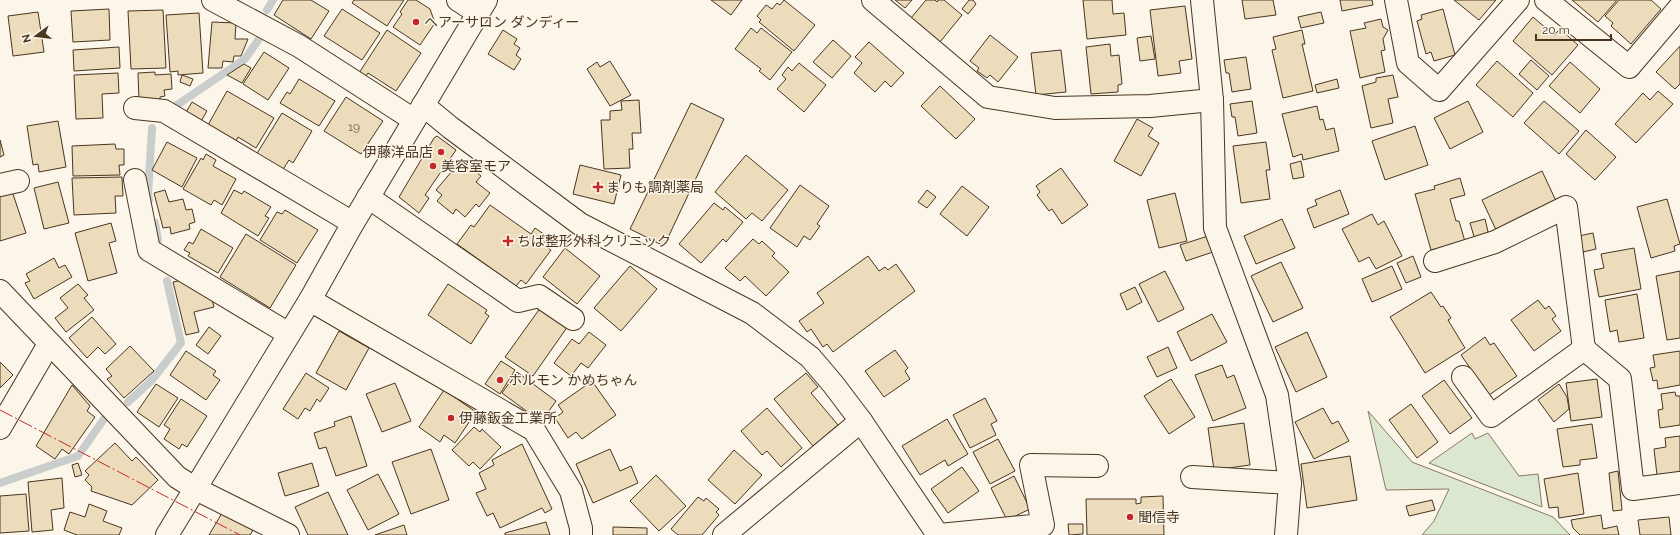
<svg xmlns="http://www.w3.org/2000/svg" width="1680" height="535" font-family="Raleway,'Noto Sans JP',sans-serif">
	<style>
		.green { fill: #dce7d0; stroke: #887966 }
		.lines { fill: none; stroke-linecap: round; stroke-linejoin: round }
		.stream { stroke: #c9cecd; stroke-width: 8 }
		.building { fill: #ecdcbc; stroke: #4a3520 }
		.street-casing { stroke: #4a3520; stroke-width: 24 }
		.secondary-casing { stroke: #4a3520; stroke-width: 24 }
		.street { stroke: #fbf6e9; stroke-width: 22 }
		.secondary { stroke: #fbf6e9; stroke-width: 22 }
		.power { stroke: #c62828; stroke-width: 1; stroke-dasharray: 14 3 2 3; stroke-linecap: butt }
		.poi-dot { fill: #c62828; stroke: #fbf6e9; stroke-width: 1.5 }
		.labels { text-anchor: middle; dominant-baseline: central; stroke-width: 3; stroke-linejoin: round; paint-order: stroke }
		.number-label { font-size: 12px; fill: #725f47 }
		.poi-label { font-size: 14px; fill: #4a3520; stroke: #fbf6e9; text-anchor: start }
	</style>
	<rect width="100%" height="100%" fill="#fbf6e9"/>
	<g class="green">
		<path d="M1368,411L1412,462L1553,517L1570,535H1422L1434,521L1449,489L1386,490Z"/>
		<path d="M1472,433L1475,439L1488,433L1519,476L1538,474L1542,507L1429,463Z"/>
	</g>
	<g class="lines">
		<g class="stream">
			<path d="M267,10L273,0"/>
			<path d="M174,107L245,59L259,39"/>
			<path d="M149,200L148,194L152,128"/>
			<path d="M155,223L158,240"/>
			<path d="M128,402L152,380L181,343L167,281"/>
			<path d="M0,483L78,456L104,419"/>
		</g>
	</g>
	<g class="building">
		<path d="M283,0H311L329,11L311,39L274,15Z"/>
		<path d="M354,0H404L387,26L352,3Z"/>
		<path d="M408,0H416L430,9L435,23L420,45L393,27L402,14L400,12Z"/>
		<path d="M711,0H742L731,15Z"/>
		<path d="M784,0L815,25L794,51L759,22L761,20L757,16L766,5L772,9L777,3L780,5Z"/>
		<path d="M895,0H912L905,8Z"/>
		<path d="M926,0H935L937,2L938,0H944L962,15L940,42L911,18Z"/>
		<path d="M969,0H973L976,4L968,14L962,9Z"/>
		<path d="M1083,0H1112L1113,14L1124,13L1126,35L1087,39Z"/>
		<path d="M1242,0H1273L1276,15L1245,19Z"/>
		<path d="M1340,0H1372L1373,5L1342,11Z"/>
		<path d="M1454,0H1496L1479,20Z"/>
		<path d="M1572,0H1617L1598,22Z"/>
		<path d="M1619,0H1651L1661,9L1631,44L1611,26L1613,23L1605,16Z"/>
		<path d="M1185,6L1192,59L1179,61L1181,73L1158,76L1150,10Z"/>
		<path d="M109,9L110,40L73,42L71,11Z"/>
		<path d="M342,9L380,33L362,60L324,36Z"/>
		<path d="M1443,9L1455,55L1434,61L1431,52L1426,54L1417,21L1422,19L1421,15Z"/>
		<path d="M163,10L166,68L131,69L128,11Z"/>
		<path d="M38,12L44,52L13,56L8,16Z"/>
		<path d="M1321,12L1324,23L1301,28L1298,17Z"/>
		<path d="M199,13L203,73L178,75V71L170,72L166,15Z"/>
		<path d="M1533,17L1554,35L1560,29L1578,45L1552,75L1513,41Z"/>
		<path d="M1381,19L1383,27L1388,30L1383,39L1385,50L1381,51L1385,72L1360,78L1350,31L1366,28L1364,23Z"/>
		<path d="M212,22L236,23L235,39H248L241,56H234L233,62L223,61L222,68H208Z"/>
		<path d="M751,28L757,33L761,28L792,52L770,80L759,71L761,69L735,49Z"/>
		<path d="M387,30L421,53L396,91L368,73L365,77L359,73Z"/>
		<path d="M503,30L517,39L514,44L520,48L516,55L521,59L514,70L488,54Z"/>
		<path d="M1302,30L1305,44H1302L1313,91L1283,98L1272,50L1276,49L1273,37Z"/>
		<path d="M990,35L1018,57L998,82L990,75L987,78L977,71L979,68L970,61Z"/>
		<path d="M1151,36L1155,59L1140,61L1137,38Z"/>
		<path d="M833,40L851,56L832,78L813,62Z"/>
		<path d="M869,42L904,73L891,87L885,81L875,92L854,73L862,63L855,57Z"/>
		<path d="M1110,44L1111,56L1119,55L1122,84L1118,85V92L1091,94L1086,47Z"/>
		<path d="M1680,46V84L1675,89L1656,72Z"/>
		<path d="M119,47L120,68L74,71L73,50Z"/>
		<path d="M1061,50L1066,92L1036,95L1031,53Z"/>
		<path d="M264,52L289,68L268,100L243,84Z"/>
		<path d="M1246,57L1251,89L1232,92L1229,73H1226L1224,60Z"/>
		<path d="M1531,60L1549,76L1537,90L1519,74Z"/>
		<path d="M610,61L631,95L610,106L587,69L597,62L600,67Z"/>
		<path d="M1497,61L1533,93L1513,117L1476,85Z"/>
		<path d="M1570,62L1600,89L1580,113L1549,86Z"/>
		<path d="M799,63L826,85L804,112L777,89L786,79L782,75L788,67L792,71Z"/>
		<path d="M244,64L251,68L242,83L227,75Z"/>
		<path d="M155,72V75L171,74L172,89L164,90L165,96L160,97V100L139,101L138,73Z"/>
		<path d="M118,73L119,93L102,94L103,118L76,119L74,75Z"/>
		<path d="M182,75L193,79L190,86L180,82Z"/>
		<path d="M1393,75L1398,97L1388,99L1393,123L1371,128L1362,86L1376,82V78Z"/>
		<path d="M299,79L335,101L319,126L280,103L287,92L290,94Z"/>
		<path d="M1337,79L1339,88L1317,93L1315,85Z"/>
		<path d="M940,86L975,119L956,139L921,106Z"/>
		<path d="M227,91L274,118L256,148L238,137L236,141L208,125Z"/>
		<path d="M1658,91L1673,104L1636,143L1615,124L1643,93L1650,100Z"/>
		<path d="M346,97L383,121L361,154L324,131Z"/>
		<path d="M639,100L641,133H632L633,149H629L630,168L604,169L601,120H610V111L622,110L621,101Z"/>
		<path d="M1252,101L1257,133L1238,136L1235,117H1232L1230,104Z"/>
		<path d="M1468,101L1483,132L1450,149L1434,118Z"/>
		<path d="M1544,101L1579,131L1559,154L1524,123Z"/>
		<path d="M192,102L207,111L200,123L185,114Z"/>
		<path d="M691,103L724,119L664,246L630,229Z"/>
		<path d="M1317,106L1320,120L1323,119L1326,130L1334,128L1339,151L1303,160L1302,154L1293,157L1282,114Z"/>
		<path d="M282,113L312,131L293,163L289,160L282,171L256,155Z"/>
		<path d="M1137,119L1153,128L1148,136L1159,143L1141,176L1114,161Z"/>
		<path d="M58,121L66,167L39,172L38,164L33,165L27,126Z"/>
		<path d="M1415,126L1428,165L1385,180L1372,141Z"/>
		<path d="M1586,130L1616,157L1595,180L1566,154Z"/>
		<path d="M437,136L456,150L425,195L429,198L419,213L399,197L434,138Z"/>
		<path d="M0,140L4,155L0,157Z"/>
		<path d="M167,142L197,158L182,187L152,170Z"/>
		<path d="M1266,142L1270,170H1266L1270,199L1241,203L1233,146Z"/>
		<path d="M115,144L116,149H124V165H119L120,175L73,176L72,146Z"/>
		<path d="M206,154L216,160L213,166L236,179L222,205L214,200L211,205L183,189L201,158L203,160Z"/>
		<path d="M746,155L788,190L762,221L752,213L746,219L715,192Z"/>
		<path d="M1301,161L1304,177L1293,179L1290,164Z"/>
		<path d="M458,164L467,171L470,167L481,176L476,182L490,193L479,207L476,204L465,217L456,209L453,214L437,201L442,195L436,190Z"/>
		<path d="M580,165L621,175L614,204L573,194Z"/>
		<path d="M1061,168L1088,205L1062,224L1052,209L1049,211L1037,195L1040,192L1036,186Z"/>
		<path d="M1542,171L1557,203L1497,232L1482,200Z"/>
		<path d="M122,177L123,196H115L116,213L74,215L72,178Z"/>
		<path d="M1460,178L1465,195L1450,199L1456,221H1459L1466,245L1444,252L1443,247L1431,250L1415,194L1435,189L1434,186Z"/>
		<path d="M58,182L69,223L44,229L34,188Z"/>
		<path d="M800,185L829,206L817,224L820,226L810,240L804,236L797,247L770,228Z"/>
		<path d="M962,186L989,207L967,236L940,214Z"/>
		<path d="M165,190L169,202L183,199L186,210L192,209L195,222L189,224L190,229L171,234L170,227L163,228L154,193Z"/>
		<path d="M234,190L242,194L244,191L271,207L265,216L269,218L258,236L221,213Z"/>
		<path d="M927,190L936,197L927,208L918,202Z"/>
		<path d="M1340,190L1349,214L1314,228L1307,209L1317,205L1315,200Z"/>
		<path d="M12,191L26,233L0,241V192Z"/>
		<path d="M1175,193L1187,241L1159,248L1147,200Z"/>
		<path d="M1667,199L1680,244L1674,246L1675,251L1651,258L1637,207Z"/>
		<path d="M714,203L723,210L725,207L743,222L726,242L723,239L701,263L679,244Z"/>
		<path d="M490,205L531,234L535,228L548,237L543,244L551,250L526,284L521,280L516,286L457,244L471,225L474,227Z"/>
		<path d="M285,210L318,230L297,263L260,240L277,212L282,214Z"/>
		<path d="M1372,214L1378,225L1384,221L1402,256L1376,269L1369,257L1359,262L1342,229Z"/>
		<path d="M1282,219L1295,248L1256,264L1244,236Z"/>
		<path d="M1485,219L1489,236L1475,240L1470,223Z"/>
		<path d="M111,223L116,241L109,243L117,273L88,281L75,233Z"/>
		<path d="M201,229L233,248L218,273L188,256L190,253L184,250L189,242L193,244Z"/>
		<path d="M1593,233L1596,249L1583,252L1579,236Z"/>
		<path d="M246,234L296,265L270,308L220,277Z"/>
		<path d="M1208,236L1213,252L1186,261L1180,245Z"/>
		<path d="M753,239L759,244L762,241L775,253L772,256L789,272L766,296L745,276L740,281L725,268Z"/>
		<path d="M565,248L600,276L577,304L543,277Z"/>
		<path d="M1634,248L1641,289L1599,297L1594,270L1604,268L1601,254Z"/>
		<path d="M868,256L879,271L885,267L888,270L896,264L915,291L833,352L827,344L823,347L811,329L807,332L799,321L824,303L817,293Z"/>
		<path d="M1413,256L1421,277L1406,283L1397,263Z"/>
		<path d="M54,258L59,268L65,265L72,277L34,299L25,283L30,281L26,274Z"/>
		<path d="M1281,262L1303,308L1273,322L1251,276Z"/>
		<path d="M630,266L657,289L621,331L594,308Z"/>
		<path d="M1392,266L1402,289L1372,302L1362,279Z"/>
		<path d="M1165,271L1184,309L1158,322L1139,284Z"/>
		<path d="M1680,271V338L1667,340L1656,276Z"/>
		<path d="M188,279L211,296L214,307L194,312L199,332L186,335L173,282Z"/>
		<path d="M78,284L88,295L84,298L94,310L66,332L55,318L68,308L60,298Z"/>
		<path d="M448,284L487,310L485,313L489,316L471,344L428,315Z"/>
		<path d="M1135,287L1142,302L1127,310L1120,294Z"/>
		<path d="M1431,292L1441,307L1443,306L1451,318L1448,320L1465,348L1425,373L1390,317Z"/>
		<path d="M1637,294L1644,338L1619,342L1617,330L1610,332L1605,300Z"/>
		<path d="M1538,300L1545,309L1549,306L1556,316L1552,319L1561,331L1534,351L1511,320Z"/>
		<path d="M541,307L568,326L533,376L505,357Z"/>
		<path d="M1212,314L1227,342L1191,361L1177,332Z"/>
		<path d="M92,317L116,344L105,354L98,347L87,358L69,338Z"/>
		<path d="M209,327L221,336L208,354L196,345Z"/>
		<path d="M339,331L369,348L346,390L316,373Z"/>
		<path d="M589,332L606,345L588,368L581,363L571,376L554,363L572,339L579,344Z"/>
		<path d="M1307,332L1327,377L1296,392L1275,347Z"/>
		<path d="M1485,337L1490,345L1494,343L1517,376L1489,395L1461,355Z"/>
		<path d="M130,346L154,371L124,398L107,379L112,376L106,369Z"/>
		<path d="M1168,347L1177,368L1157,377L1147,357Z"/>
		<path d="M895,350L908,368L905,371L910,379L884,397L865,371Z"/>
		<path d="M186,351L216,371L213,375L220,380L206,400L170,375Z"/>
		<path d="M1680,351V385L1658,389L1657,380L1653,381L1650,368L1655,367L1653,355Z"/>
		<path d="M501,361L515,370L500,394L485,384Z"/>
		<path d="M0,362L13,375L0,388Z"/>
		<path d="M1222,365L1227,378L1234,375L1246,408L1213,421L1195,375Z"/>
		<path d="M517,372L556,401L541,422L502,393Z"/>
		<path d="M306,373L329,388L320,402L317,399L310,411L305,408L298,419L283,409Z"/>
		<path d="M806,373L818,387L811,393L838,425L813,446L774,399Z"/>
		<path d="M1171,379L1195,417L1169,434L1144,396Z"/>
		<path d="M1597,379L1602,417L1571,421L1566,383Z"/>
		<path d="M1444,380L1472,418L1450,434L1422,396Z"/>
		<path d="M592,381L616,415L582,439L576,432L568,438L555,418L563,412L558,405Z"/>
		<path d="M395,383L411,421L382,432L366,394Z"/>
		<path d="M156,384L178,398L159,427L137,412Z"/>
		<path d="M1559,384L1567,397L1569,409L1554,422L1538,400Z"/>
		<path d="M72,385L90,406L87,411L95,417L69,454L62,449L55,459L36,446Z"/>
		<path d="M444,390L476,412L455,443L444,435L440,442L419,427Z"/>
		<path d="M1675,392L1676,396H1680V425L1660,428L1658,410L1663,409L1661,394Z"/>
		<path d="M985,398L997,421L991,424L996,435L970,448L953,415Z"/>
		<path d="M181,399L207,416L187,447L182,444L179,449L164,439L170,429L164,425Z"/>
		<path d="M1411,404L1438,442L1417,458L1389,420Z"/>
		<path d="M767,408L802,448L781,467L767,451L762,455L741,431Z"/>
		<path d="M1323,408L1332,424L1338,421L1349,441L1314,459L1295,422Z"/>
		<path d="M351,416L367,466L336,476L326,447L319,449L314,433L335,426L334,422Z"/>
		<path d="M947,419L968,454L948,466L945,460L920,475L902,446Z"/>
		<path d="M1244,423L1250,465L1214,470L1208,428Z"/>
		<path d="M1592,424L1597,458L1580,460V465L1563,467L1557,429Z"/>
		<path d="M474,427L480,432L482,429L501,447L480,469L473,462L469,466L452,450Z"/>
		<path d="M1680,436V472L1657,475L1654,449L1666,447L1665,438Z"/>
		<path d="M998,439L1015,471L990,484L973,452Z"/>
		<path d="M115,443L132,461L136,457L158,480L132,505L91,491L92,487L85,480L89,475L85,471Z"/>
		<path d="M522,444L552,509L545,513L542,508L500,528L493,513L487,516L476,493L486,489L479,473L494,465L492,460Z"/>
		<path d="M431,449L449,500L411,514L392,462Z"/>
		<path d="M610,449L620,471L631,466L638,483L593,503L576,464Z"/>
		<path d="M734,450L762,475L735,504L708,480Z"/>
		<path d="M1350,456L1357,500L1307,508L1301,464Z"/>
		<path d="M78,463L82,475L75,477L72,465Z"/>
		<path d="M312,463L319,486L285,496L278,473Z"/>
		<path d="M962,467L979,491L948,513L931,489Z"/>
		<path d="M1618,471L1622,510L1613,511L1609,473Z"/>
		<path d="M1578,473L1584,514L1559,518L1558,507L1549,508L1544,479Z"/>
		<path d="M378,474L399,514L368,530L347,490Z"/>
		<path d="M656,475L686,506L659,531L630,501Z"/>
		<path d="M1014,476L1030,509L1007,520L991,488Z"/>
		<path d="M62,478L64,508L51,510L53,530L32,532L28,482Z"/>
		<path d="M328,492L348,535H308L295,507Z"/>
		<path d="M26,494L29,531L0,533V496Z"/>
		<path d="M1163,496L1164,535H1087L1086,499H1136V504L1141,503V497Z"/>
		<path d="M698,497L704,501L706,498L719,509L716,512L719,515L702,535H678L671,529Z"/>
		<path d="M1432,500L1435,510L1409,516L1406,506Z"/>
		<path d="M89,504L107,511L103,521L122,528L119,535H77L64,530L70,512L85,517Z"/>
		<path d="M222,513L253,530L250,535H209Z"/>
		<path d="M1601,515L1603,529L1617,526L1619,535H1580L1573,528L1571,520Z"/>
		<path d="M1669,517L1671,535H1640L1638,520Z"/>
		<path d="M546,522L550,535H505V533Z"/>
		<path d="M1068,524H1083V534L1069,535Z"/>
		<path d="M404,525L407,535H375Z"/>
		<path d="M613,527L647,528V535H613Z"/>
	</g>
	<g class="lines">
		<g class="street-casing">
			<g id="street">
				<path d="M213,0L299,46L414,120"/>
				<path d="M458,0L478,13"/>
				<path d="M873,0L988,97L1055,108L1150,106L1212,100"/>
				<path d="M1202,0L1212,100L1215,228L1277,395L1290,483L1286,535"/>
				<path d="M1396,0L1408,63L1439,90L1518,0"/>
				<path d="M1546,0L1629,67L1680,7"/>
				<path d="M135,108L164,111L353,223"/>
				<path d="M135,180L149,250L289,334"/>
				<path d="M0,185L18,181"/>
				<path d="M368,197L518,301L539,296L573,319"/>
				<path d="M1435,261L1495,242L1566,207L1584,349"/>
				<path d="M0,291L177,477L196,489L288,535"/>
				<path d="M310,300L534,430L571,491L581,528V535"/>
				<path d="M1463,377L1491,416L1584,349L1620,379L1633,489L1680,483"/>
				<path d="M0,428L49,344"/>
				<path d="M1192,477L1290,483"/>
				<path d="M724,535L861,421"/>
				<path d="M939,535L1043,525L1031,465L1097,466"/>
			</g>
		</g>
		<g class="secondary-casing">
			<g id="secondary">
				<path d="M423,105L451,128L580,224L752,313L810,357L833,384L861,421L938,535"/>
				<path d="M167,535L310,300L353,223L486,0"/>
			</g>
		</g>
		<use href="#street" class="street"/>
		<use href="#secondary" class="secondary"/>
		<path class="power" d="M0,410L240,535"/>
	</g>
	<g class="poi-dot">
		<circle cx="416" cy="22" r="4"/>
		<circle cx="441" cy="152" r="4"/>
		<circle cx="433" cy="166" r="4"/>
		<path d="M596 181h4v4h4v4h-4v4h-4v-4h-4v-4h4z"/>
		<path d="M506 235h4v4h4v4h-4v4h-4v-4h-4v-4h4z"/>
		<circle cx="500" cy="380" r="4"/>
		<circle cx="451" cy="418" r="4"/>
		<circle cx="1130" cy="517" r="4"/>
	</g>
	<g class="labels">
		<g class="number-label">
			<text x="354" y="127">19</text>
		</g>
		<g class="poi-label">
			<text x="424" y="22">ヘアーサロン ダンディー</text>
			<text x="433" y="152" text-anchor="end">伊藤洋品店</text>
			<text x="441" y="166">美容室モア</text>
			<text x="606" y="187">まりも調剤薬局</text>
			<text x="517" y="241">ちば整形外科クリニック</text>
			<text x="508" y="380">ホルモン かめちゃん</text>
			<text x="459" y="418">伊藤鈑金工業所</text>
			<text x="1138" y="517">聞信寺</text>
		</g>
	</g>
	<g transform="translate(36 36) rotate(255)" stroke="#fbf6e9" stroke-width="3" paint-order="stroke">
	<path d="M0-3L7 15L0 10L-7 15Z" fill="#4a3520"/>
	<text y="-6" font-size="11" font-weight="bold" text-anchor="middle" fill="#4a3520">N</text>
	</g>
	<path d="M1536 34v6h75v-6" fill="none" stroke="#4a3520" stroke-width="2"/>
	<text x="1542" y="34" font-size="12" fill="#4a3520" stroke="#fbf6e9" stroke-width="3" paint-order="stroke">20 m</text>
</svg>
